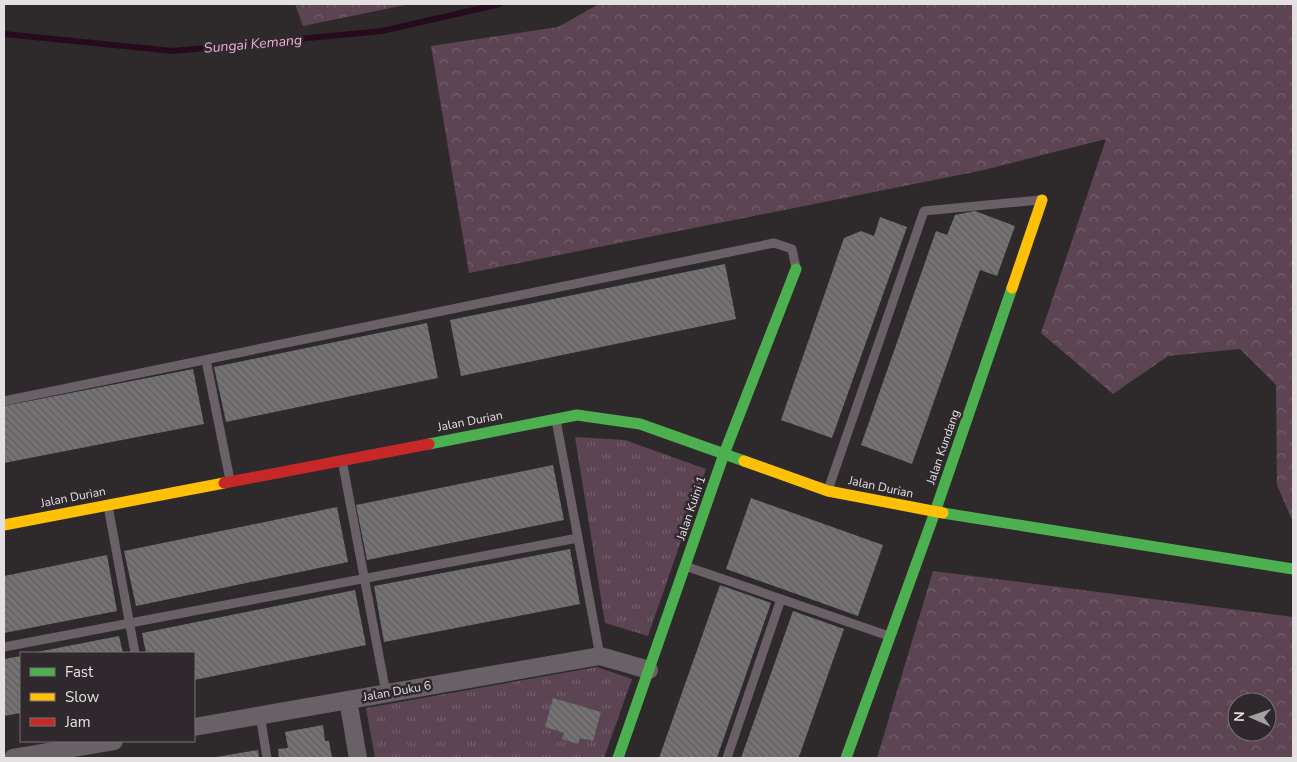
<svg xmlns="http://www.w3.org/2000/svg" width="1297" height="762" font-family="'Nunito Sans',sans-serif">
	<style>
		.forest { fill: url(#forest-crowns); fill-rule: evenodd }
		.park { fill: url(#park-tufts) }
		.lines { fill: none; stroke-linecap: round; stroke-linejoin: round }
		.stream { stroke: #270b1d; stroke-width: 6 }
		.building { fill: url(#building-back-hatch) }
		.lane { stroke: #6a6067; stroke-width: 9 }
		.street { stroke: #6a6067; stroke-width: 18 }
		.fast { stroke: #4caf50; stroke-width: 11 }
		.slow { stroke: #ffc107; stroke-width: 11 }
		.jam { stroke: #c62828; stroke-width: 11 }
		.labels { text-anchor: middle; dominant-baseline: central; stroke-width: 5; stroke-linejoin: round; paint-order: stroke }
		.street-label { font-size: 12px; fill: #e4e0e2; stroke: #2f292d }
		.water-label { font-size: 14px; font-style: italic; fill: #eeaed5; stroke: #2f292d }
	</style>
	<defs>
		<pattern id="forest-crowns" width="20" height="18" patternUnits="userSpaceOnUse" patternTransform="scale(1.25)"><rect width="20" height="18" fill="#5c4453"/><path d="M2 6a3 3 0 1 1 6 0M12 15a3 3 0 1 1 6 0" fill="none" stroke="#735f6b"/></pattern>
		<pattern id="park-tufts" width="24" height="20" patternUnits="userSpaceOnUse" patternTransform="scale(1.25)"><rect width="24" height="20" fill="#5c4453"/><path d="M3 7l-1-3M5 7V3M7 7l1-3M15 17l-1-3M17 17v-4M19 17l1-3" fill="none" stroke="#735f6b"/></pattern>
		<pattern id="building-back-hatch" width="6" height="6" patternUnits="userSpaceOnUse" patternTransform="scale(1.25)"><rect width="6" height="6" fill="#757274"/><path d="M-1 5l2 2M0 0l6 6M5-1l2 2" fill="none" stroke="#5f5d5e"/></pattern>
	</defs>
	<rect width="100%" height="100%" fill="#2e2a2c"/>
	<g class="forest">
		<path d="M295,4H410L303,26Z"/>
		<path d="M599,4H1293V522L1277,485L1276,385L1240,349L1168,356L1113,394L1041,333L1106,139L984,170L469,273L431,46L558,27Z"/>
		<path d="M933,571L1293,617V758H877ZM1237,702H1267V732H1237Z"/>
	</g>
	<g class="park">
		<path d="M575,437L625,440L706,469L648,636L605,623Z"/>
		<path d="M597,667L632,679L604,758H375L366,708Z"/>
	</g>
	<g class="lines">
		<path class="stream" d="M4,34L173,51L382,31L500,4"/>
	</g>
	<g class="building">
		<path d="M975,211L1015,226L997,276L980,270L912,464L861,445L936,231L947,235L955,215Z"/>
		<path d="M880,217L907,227L832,438L781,420L844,238L861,231L874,236Z"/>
		<path d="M725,264L736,319L461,376L450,320Z"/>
		<path d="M427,323L438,378L226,422L214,367Z"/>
		<path d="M193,369L204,424L4,463V406Z"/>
		<path d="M553,465L564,520L367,560L356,505Z"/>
		<path d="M751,498L883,545L858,616L726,569Z"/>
		<path d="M337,507L348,562L136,606L124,551Z"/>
		<path d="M570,549L580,604L384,642L374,586Z"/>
		<path d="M107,555L117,611L4,633V576Z"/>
		<path d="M720,585L771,603L720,749L717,758H659Z"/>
		<path d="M355,590L366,645L194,680V653H146L142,633Z"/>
		<path d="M793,611L844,629L800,754L798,758H741Z"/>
		<path d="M119,636L123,653H37V652Z"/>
		<path d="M21,656V713L4,716V659Z"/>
		<path d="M553,698L601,712L593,741L580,738L578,744L562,739L564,733L545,727Z"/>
		<path d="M323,725L325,741H329L332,758H279L278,749L288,748L285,732Z"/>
		<path d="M258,750L259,758H216V757Z"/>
	</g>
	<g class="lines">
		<g class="lane">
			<path d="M206,360L230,480"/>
			<path d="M4,401L774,243L792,249L796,268"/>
			<path d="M556,420L600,656"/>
			<path d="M342,460L386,693"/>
			<path d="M828,490L924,211L1040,200"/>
			<path d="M108,506L135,653"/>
			<path d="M685,566L889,636"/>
			<path d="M4,647L578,538"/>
			<path d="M260,715L267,758"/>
			<path d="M727,758L781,599"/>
		</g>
		<g class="street">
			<path d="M348,700L358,758"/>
			<path d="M194,727L600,656L649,670"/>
			<path d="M13,758L114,741"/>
		</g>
		<g class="fast">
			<path d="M429,444L577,415L640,424L744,461"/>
			<path d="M943,513L1293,569"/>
			<path d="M618,758L724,454L796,269"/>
			<path d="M846,758L935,512L1012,288"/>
		</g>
		<g class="slow">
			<path d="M1012,288L1042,200"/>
			<path d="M744,461L828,491L943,513"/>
			<path d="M4,525L224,483"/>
		</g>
		<path class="jam" d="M224,483L429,444"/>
	</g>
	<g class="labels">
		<g class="street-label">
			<text transform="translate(470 421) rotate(-11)">Jalan Durian</text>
			<text transform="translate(943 447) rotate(-71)">Jalan Kundang</text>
			<text transform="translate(881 487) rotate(12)">Jalan Durian</text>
			<text transform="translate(73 497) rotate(-11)">Jalan Durian</text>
			<text transform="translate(691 508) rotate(-71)">Jalan Kuini 1</text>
			<text transform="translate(397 691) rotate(-10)">Jalan Duku 6</text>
		</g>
		<g class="water-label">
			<text transform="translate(253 44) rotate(-5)">Sungai Kemang</text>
		</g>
	</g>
	<rect width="1297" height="762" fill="none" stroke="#e4e0e2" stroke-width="10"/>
	<rect x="20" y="652" width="175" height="90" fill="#2f292d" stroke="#777275"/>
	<rect x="30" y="668" width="25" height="8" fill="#4caf50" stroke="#777275"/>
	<text x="65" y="677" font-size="15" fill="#e4e0e2">Fast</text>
	<rect x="30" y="693" width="25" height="8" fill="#ffc107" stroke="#777275"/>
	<text x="65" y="702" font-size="15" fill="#e4e0e2">Slow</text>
	<rect x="30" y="718" width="25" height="8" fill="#c62828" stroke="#777275"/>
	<text x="65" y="727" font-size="15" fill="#e4e0e2">Jam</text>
	<g transform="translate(1252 717) rotate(272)"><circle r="24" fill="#2f292d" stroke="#777275"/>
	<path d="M0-4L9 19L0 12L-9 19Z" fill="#a4a0a2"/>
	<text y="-8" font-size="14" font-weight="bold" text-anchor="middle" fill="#e4e0e2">N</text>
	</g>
</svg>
